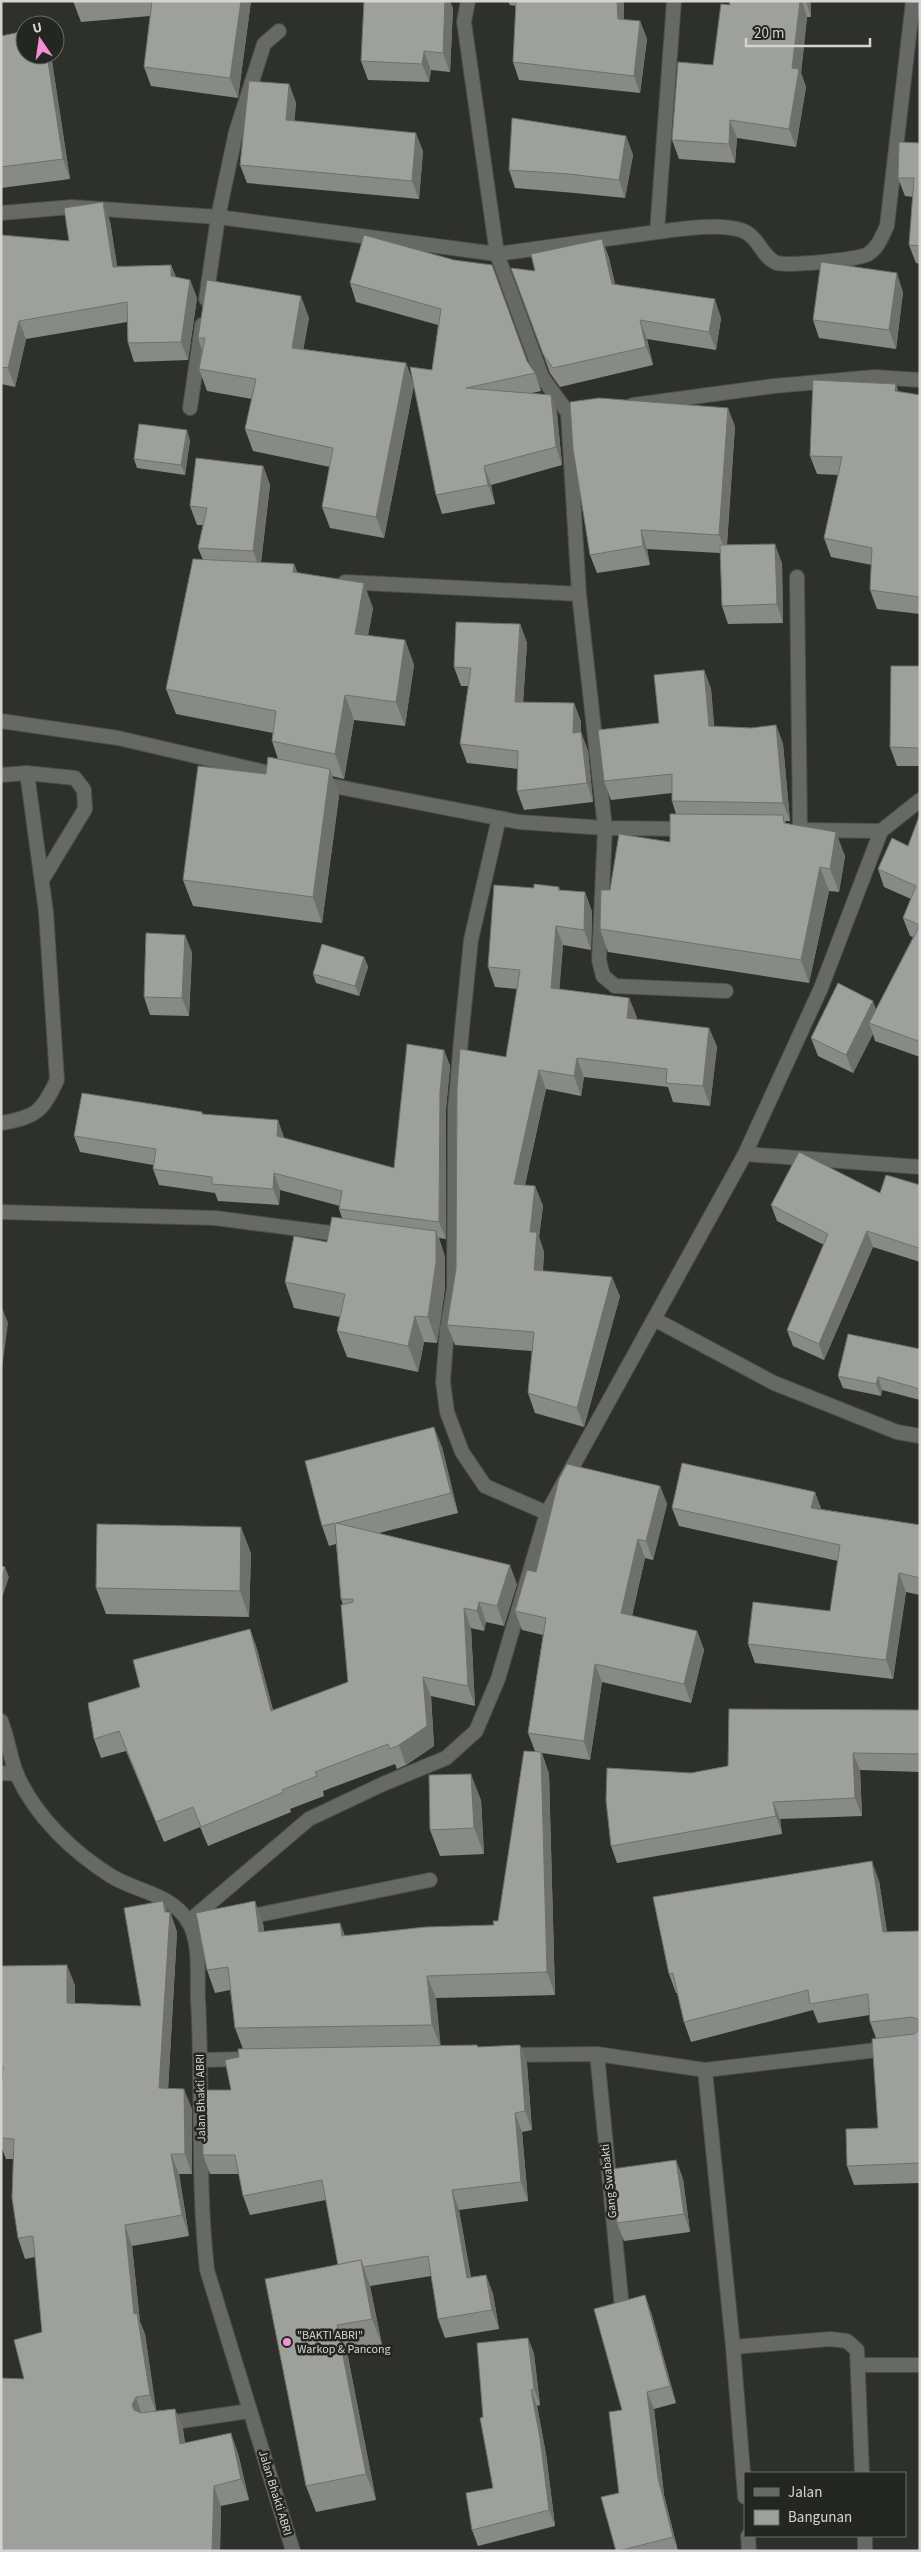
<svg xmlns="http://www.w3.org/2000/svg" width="921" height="2552" font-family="'Source Sans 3',sans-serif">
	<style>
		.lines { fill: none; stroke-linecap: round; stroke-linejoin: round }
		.service-casing { stroke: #4b4d49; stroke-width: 16 }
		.minor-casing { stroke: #4b4d49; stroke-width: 16 }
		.tertiary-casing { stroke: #4b4d49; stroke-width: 16 }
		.service { stroke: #666964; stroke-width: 14 }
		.minor { stroke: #666964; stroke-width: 14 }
		.tertiary { stroke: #666964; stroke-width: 14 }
		.wall { fill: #878a85 }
		.shaded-wall { fill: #6e706c }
		.building { fill: #9da09b; stroke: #6e706c }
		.poi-dot { fill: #f491d4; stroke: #242622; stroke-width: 2 }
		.labels { text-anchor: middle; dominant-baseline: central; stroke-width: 5; stroke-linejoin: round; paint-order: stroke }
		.street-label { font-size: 12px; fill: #d4d5d2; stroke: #242622 }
		.poi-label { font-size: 12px; fill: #d4d5d2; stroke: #242622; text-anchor: start }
	</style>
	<rect width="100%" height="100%" fill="#2e302c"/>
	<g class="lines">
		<g class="service-casing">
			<g id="service">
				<path d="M243,1918L430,1880"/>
				<path d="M161,2424L249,2411"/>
			</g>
		</g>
		<g class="minor-casing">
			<g id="minor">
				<path d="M468,1L464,22L497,254L542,377L568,413L579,594L605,828L599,960L603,976L615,986L726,991"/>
				<path d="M1,213L72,207L218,217L497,254L657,232L674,1"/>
				<path d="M657,232C680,229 718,223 741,230C759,236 762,258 777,263C789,266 857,260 868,254C878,248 882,236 887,226L913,1"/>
				<path d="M206,299L218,217L236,132L264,44L279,31"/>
				<path d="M633,405L774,386L875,377L920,380"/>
				<path d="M190,408L202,325"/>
				<path d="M797,577L800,830"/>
				<path d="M345,582L579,594"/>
				<path d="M1,721L118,738L282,776"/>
				<path d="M1,775L27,773L75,778L84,790L85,809L42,880"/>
				<path d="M318,783L519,822L605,828L688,829"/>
				<path d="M499,818L471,940L462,1029L455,1109L454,1289L447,1329L443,1382L447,1412L462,1452L485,1486L547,1513"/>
				<path d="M804,830L881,831L920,800"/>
				<path d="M1,1123C36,1117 42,1112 57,1080L46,912L27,773"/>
				<path d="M745,1154L920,1167"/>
				<path d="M1,1212L215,1218L346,1235"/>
				<path d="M654,1319L774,1383L897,1432L920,1436"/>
				<path d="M1,1773L17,1774"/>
				<path d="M188,1922L309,1819L383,1784L446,1758L476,1731L498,1679L547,1513L745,1154L821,988L881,831"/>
				<path d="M597,2054L622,2308"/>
				<path d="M505,2055L597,2054L705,2070L920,2045"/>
				<path d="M201,2060L246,2059"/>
				<path d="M705,2070L733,2347L745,2497"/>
				<path d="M733,2347L830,2339L847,2341L857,2350L862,2473"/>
				<path d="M858,2365H920"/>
				<path d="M748,2536L749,2551"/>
				<path d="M865,2536V2551"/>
			</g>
		</g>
		<g class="tertiary-casing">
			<path id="tertiary" d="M1,1721C8,1738 10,1758 17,1775C36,1817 73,1852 111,1876C137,1892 170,1893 188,1921C201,1942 197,1975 198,1999C203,2089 197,2180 207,2270L293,2551"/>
		</g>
		<use href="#service" class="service"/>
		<use href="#minor" class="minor"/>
		<use href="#tertiary" class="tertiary"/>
	</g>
	<g class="wall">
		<path d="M73,1H251L238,98L151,86L144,67L150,16L81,22Z"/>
		<path d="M508,1H624V20L640,21L647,39L640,93L519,80L513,62L516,6L510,5Z"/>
		<path d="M729,1H811V17H807L801,73L806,87L796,147L737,138L735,163L679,159L672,140L713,65L730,5Z"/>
		<path d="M453,8L450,72L431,70L429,82L368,80L361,61Z"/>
		<path d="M1,36L51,55L70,179L1,188Z"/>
		<path d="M289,84L296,103L294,121L423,151L419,199L247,183L240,165Z"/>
		<path d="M626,136L633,155L625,198L575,193L515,188L509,170Z"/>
		<path d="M920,143V264L916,263L909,245L913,197L905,196L898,178Z"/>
		<path d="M110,221L117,266L171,265L176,277L190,280L197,298L188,360L134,362L128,343L127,322L26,339L15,387L1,384V235L69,241Z"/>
		<path d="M364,235L535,373L541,391L532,393L551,395L557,413L562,465L491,485L495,504L442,514L436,495L432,370L438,325L356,302L350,283Z"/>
		<path d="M602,239L609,258L615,284L721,318L716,350L647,339L653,365L560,387L550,373L511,268L535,271Z"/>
		<path d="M903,292L896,349L819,338L813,320Z"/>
		<path d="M309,318L303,349L406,363L414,385L384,538L330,528L322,507L330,467L253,451L245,429L252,399L207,391L199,369L202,350L198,338Z"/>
		<path d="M899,392L920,395V614L877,609L870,590L872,565L831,557L824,538L838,475L817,474L810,456Z"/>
		<path d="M735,426L727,545L782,563L783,623L728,624L722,606L720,553L647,549L650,565L597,573L590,555Z"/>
		<path d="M190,440L185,475L137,468L134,459Z"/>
		<path d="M263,466L270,485L261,563L294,564L297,572L373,608L368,635L405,640L414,665L405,726L354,720L344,779L332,776L339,796L322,923L193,906L183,880L266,774L278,759L272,741L273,733L176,714L166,689L203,560L198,548L203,525H197L190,506Z"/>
		<path d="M520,624L527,643L523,702L574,703L581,722V732L588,751L593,802L524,810L517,791L518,769L467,763L460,744L468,686H461L454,667Z"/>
		<path d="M920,666V766H897L890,747Z"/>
		<path d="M704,670L711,689L714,727L751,728L776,725L783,744L790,821H785L786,823L845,856L839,892L829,891L809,983L608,952L600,929L610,890L670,842L676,814L672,801V793L611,800L604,781L659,723Z"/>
		<path d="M920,814V1057L875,1041L873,1034L853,1073L818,1056L811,1038L876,1009L913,937L910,936L903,918L911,899L884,887L878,869L908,846Z"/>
		<path d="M559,887L560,890L585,892L592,912L591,950L563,945L559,989L629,998L637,1018L636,1020L709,1028L717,1047L710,1106L673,1102L668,1087L584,1077L581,1096L546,1089L525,1185L535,1186L543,1206L539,1237L544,1252L543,1271L620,1296L584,1427L535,1413L528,1393L532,1351L455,1345L447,1325L506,1057L517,989L495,987L488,967L534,888Z"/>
		<path d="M185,935L192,953L189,1016L150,1015L144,997Z"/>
		<path d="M364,957L368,967L359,996L316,983L313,974Z"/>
		<path d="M444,1050L450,1066L446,1109V1239L439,1238L445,1257V1288L437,1343L424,1342L418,1372L347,1357L337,1331L340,1317L294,1308L285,1282L327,1242L342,1218L339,1209L340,1206L280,1190L279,1205L218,1201L215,1193L159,1185L153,1169V1165L80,1152L74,1136L202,1112L203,1114L284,1137V1138L394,1168Z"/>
		<path d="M920,1185V1262L873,1247L824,1360L793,1346L787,1330L824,1245L777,1221L771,1205L880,1193Z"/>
		<path d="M920,1349V1400L882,1390L881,1396L843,1388L838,1376Z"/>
		<path d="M442,1447L458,1513L379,1533L517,1584L504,1626L486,1622L484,1631L471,1628L475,1706L431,1696L434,1746L406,1765L397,1769L395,1764L323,1791L324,1796L290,1809L291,1812L208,1846L200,1827L164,1842L126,1751L101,1758L94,1739L140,1687L250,1629L257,1649L273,1710L348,1682L343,1605L341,1599L336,1544L329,1546L322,1526Z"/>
		<path d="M660,1486L667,1504L653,1560L645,1558L632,1616L697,1631L704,1650L691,1703L602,1682L590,1760L542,1753L549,1774L555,1995L436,1998L440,2046L478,2047L520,2045L527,2064L532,2130L522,2132L528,2201L459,2210L471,2277L486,2275L493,2294L499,2329L445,2338L438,2319L431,2276L370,2286L382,2345L347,2352L376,2500L316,2512L306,2486L338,2265L326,2200L250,2215L243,2196L239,2174H210L203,2155L231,2090L239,2057L243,2049L235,2028L230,1990L215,1993L207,1970L263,1923L264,1932L340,1923L345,1936L494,1925L498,1921L535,1751L528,1733L543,1635L522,1630L515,1611L536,1572Z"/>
		<path d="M815,1492L821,1509L920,1525V1595L906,1592L893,1679L755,1663L748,1644L830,1611L838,1561L679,1526L672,1508Z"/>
		<path d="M251,1553L249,1617L106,1614L96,1588Z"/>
		<path d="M920,1710V1772L860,1770L862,1816L780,1819L782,1834L617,1863L611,1846L691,1773L728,1766Z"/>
		<path d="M481,1800L484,1854L440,1856L430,1830Z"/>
		<path d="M879,1881L887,1932L920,1931V2183L854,2185L847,2166L878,2128L876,2038L870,2022V2015L818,2023L813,2010L691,2042L684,2022L677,1993H676L669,1974Z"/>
		<path d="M163,1901L167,1912H170L177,1932L168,2089L192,2109V2174H179L189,2236L132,2246L140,2322L145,2334L156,2411L175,2409L183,2429L185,2443L238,2453L249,2500L221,2506L220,2551H1L24,2379L42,2332L35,2257L25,2259L18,2238L13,2159H6L1,2146V1966L75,1985V2003L141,2006Z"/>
		<path d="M676,2160L683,2179L690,2232L624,2241L617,2223Z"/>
		<path d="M651,2312L676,2403L654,2409L664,2495L678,2551H616L622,2410Z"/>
		<path d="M528,2338L534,2354L540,2405L537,2406L546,2454L555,2526L478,2546L472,2530L493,2488L483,2417Z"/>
	</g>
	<g class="shaded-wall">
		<path d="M241,1H251L238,98L230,78Z"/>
		<path d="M445,1H450L453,8L450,72L443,53Z"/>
		<path d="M617,1H624V37L618,19Z"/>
		<path d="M800,1H802L807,17L801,73L806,87L796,147L789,129L792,68Z"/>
		<path d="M806,1H811V17Z"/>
		<path d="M640,21L647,39L640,93L634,76Z"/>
		<path d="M424,51L431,70L429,82L422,64Z"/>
		<path d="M47,55H51L70,179L63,159Z"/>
		<path d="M289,84L296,103L293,139L286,120Z"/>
		<path d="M730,120L737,138L735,163L729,144Z"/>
		<path d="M416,133L423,151L419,199L412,181Z"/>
		<path d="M626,136L633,155L625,198L619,180Z"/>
		<path d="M103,202L110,221L120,285L113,267Z"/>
		<path d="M602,239L609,258L619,302L612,284Z"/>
		<path d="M171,265L178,284L171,276Z"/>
		<path d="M897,273L903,292L896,349L889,330Z"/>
		<path d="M190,280L197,298L188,360L181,342Z"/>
		<path d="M301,296L309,318L300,369L292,348Z"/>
		<path d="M715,299L721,318L716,350L709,332Z"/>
		<path d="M640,320L647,339L653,365L646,347Z"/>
		<path d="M19,321L26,339L15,387L8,368Z"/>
		<path d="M406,363L414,385L384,538L376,517Z"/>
		<path d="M896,384L902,402L895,391Z"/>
		<path d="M551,395L557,413L562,465L556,447Z"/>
		<path d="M728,408L735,426L726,553L719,535Z"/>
		<path d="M187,430L190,440L185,475L181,465Z"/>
		<path d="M263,466L270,485L260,569L253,551Z"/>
		<path d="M484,466L491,485L495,504L488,485Z"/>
		<path d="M641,530L647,549L650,565L643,546Z"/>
		<path d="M775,544L782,563L783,623L777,604Z"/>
		<path d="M294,564L303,589L293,572Z"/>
		<path d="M364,583L373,608L364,658L355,634Z"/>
		<path d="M520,624L527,643L522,720L515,702Z"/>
		<path d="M405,640L414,665L405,726L396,702Z"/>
		<path d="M704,670L711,689L716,745L709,726Z"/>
		<path d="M345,695L354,720L344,779L335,754Z"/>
		<path d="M574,703L581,722L580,751L573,733Z"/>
		<path d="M776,725L783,744L790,821L783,803Z"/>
		<path d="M581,732L588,751L593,802L587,783Z"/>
		<path d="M330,769L339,796L322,923L313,897Z"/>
		<path d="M836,832L845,856L839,892L830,869Z"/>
		<path d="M820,867L829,891L809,983L801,960Z"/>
		<path d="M585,892L592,912L591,950L584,930Z"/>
		<path d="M556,926L563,945L558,1008L551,988Z"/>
		<path d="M185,935L192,953L189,1016L182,998Z"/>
		<path d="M364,957L368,967L359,996L355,986Z"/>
		<path d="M629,998L637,1018L634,1038L627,1018Z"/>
		<path d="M873,1001L880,1020L869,1023L873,1034L853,1073L846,1055Z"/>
		<path d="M709,1028L717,1047L710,1106L703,1086Z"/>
		<path d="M444,1050L450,1066L446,1109V1239L439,1222L440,1092Z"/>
		<path d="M577,1058L584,1077L581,1096L574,1076Z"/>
		<path d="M539,1070L546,1089L521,1203L514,1184Z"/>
		<path d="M278,1120L284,1137L283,1153L277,1136Z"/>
		<path d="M274,1173L280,1190L279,1205L273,1189Z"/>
		<path d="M535,1186L543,1206L539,1237L544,1252L541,1290L534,1270L530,1232Z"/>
		<path d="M436,1231L445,1257V1288L437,1343L428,1317Z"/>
		<path d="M867,1231L873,1247L824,1360L819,1344Z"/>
		<path d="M612,1277L620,1296L584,1427L577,1408Z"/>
		<path d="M1,1305L8,1323L1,1376Z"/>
		<path d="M415,1316L424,1342L418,1372L408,1346Z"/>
		<path d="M878,1377L882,1390L881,1396L876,1384Z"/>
		<path d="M434,1427L442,1447L458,1513L451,1493Z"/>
		<path d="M660,1486L667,1504L653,1560L646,1541Z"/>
		<path d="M815,1492L821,1511L811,1508Z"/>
		<path d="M241,1527L251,1553L249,1617L240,1591Z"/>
		<path d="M638,1539L645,1558L628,1632L621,1613Z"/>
		<path d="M510,1565L517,1584L504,1626L497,1606Z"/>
		<path d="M5,1567L9,1577L1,1601V1580Z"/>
		<path d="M899,1573L906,1592L893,1679L886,1660Z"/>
		<path d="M479,1602L486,1622L484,1631L477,1611Z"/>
		<path d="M464,1608L471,1628L475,1706L468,1686Z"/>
		<path d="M250,1629L257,1649L278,1731L271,1711Z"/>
		<path d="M697,1631L704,1650L691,1703L684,1684Z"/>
		<path d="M595,1664L602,1682L590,1760L584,1741Z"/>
		<path d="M423,1677L431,1696L434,1746L406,1765L399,1745Z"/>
		<path d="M541,1752L549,1774L555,1995L547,1972Z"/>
		<path d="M853,1753L860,1770L862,1816L855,1798Z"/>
		<path d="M471,1774L481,1800L484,1854L474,1828Z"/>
		<path d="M773,1802L780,1819L782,1834L776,1816Z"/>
		<path d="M1,1843L2,1846L1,1870Z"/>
		<path d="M872,1861L879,1881L890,1952L883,1932Z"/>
		<path d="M163,1901L169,1918L170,1912L177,1932L167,2109L159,2088L165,1912Z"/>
		<path d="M255,1901L263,1923L267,1955L259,1932Z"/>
		<path d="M340,1923L348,1946L342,1936Z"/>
		<path d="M67,1965L75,1985V2023L67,2003Z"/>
		<path d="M427,1976L436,1998L441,2048L432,2025Z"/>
		<path d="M520,2045L527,2064L532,2130L525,2111Z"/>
		<path d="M184,2089L192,2109V2174L185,2154Z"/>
		<path d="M515,2113L522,2132L528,2201L521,2182Z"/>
		<path d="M171,2154L179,2174L189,2236L182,2215Z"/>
		<path d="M676,2160L683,2179L690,2232L684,2214Z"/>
		<path d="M452,2190L459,2210L474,2297L467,2278Z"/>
		<path d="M125,2225L132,2246L140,2322L145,2334L157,2415L150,2395L134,2314Z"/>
		<path d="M361,2260L370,2286L382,2345L372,2319Z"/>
		<path d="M486,2275L493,2294L499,2329L492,2310Z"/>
		<path d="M645,2295L651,2312L676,2403L670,2386Z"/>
		<path d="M337,2325L347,2352L376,2500L366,2474Z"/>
		<path d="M528,2338L534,2354L540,2405L534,2389Z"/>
		<path d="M531,2390L537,2406L546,2454L555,2526L549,2510Z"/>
		<path d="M647,2392L654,2409L664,2495L678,2551L673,2537L658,2478Z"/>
		<path d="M136,2397L143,2418L139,2426L132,2405Z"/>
		<path d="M175,2409L183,2429L187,2465L180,2444Z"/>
		<path d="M231,2433L238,2453L249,2500L241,2479Z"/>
		<path d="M214,2486L221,2506L220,2551H212Z"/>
	</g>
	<g class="building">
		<path d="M152,1H241L230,78L144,67Z"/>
		<path d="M364,1H445L443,53L424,51L422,64L361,61Z"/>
		<path d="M516,1H617L618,19L640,21L634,76L513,62Z"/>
		<path d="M729,1H800L792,68L799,69L789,129L730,120L729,144L672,140L678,62L713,65L721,4L730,5Z"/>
		<path d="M25,31V55H47L63,159L1,167V36Z"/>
		<path d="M249,81L289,84L286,120L416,133L412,181L240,165Z"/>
		<path d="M512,118L626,136L619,180L569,174L509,170Z"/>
		<path d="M899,142L920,143V246L909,245L914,178H898Z"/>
		<path d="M103,202L113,267L171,265V276L190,280L181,342L128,343L127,302L19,321L8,368L1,367V235L69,241L64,208Z"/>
		<path d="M364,235L454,260L492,265L527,361L535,373L466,388L551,395L556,447L484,466L488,485L436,495L410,367L432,370L441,309L350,283Z"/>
		<path d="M602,239L612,284L715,299L709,332L640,320L646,347L553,368L543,354L511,268L535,271L531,254Z"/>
		<path d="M821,262L897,273L889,330L813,320Z"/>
		<path d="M207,280L301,296L292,348L406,363L376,517L322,507L333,448L245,429L256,379L199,369L205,338H198Z"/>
		<path d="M813,380L896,384L895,391L920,395V597L870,590L872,548L824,538L842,457L810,456Z"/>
		<path d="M599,398L728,408L719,535L641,530L643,546L590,555L573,449L570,402Z"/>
		<path d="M139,424L187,430L181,465L134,459Z"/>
		<path d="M196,458L263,466L253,551L198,548L207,508L190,506Z"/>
		<path d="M775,544L777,604L722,606L720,545Z"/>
		<path d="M193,559L294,564L293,572L364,583L355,634L405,640L396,702L345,695L335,754L272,741L276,711L166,689Z"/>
		<path d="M456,622L520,624L515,702L574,703L573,733L581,732L587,783L517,791L518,751L460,744L471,668L454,667Z"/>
		<path d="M891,666H920V748L890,747Z"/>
		<path d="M704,670L709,726L751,728L776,725L783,803L672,801V774L604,781L598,730L659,723L654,675Z"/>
		<path d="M268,757L330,769L313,897L183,880L198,766L266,774Z"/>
		<path d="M670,814L783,815L784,823L836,832L830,869L820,867L801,960L600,929L601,890H610L619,834L670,842Z"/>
		<path d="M920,814V925L903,918L916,886L878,869L892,838L908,846Z"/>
		<path d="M534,884L559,887L558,890L585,892L584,930L556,926L551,988L629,998L627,1018L709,1028L703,1086L666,1083L667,1069L577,1058L574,1076L539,1070L514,1184L535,1186L530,1232H537L534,1270L612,1277L577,1408L528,1393L534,1332L447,1325L456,1269L457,1090L460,1049L506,1057L520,970L488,967L494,885L534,888Z"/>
		<path d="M920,925V1038L918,1041L869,1023Z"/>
		<path d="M146,933L185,935L182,998L144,997Z"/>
		<path d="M322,944L364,957L355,986L313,974Z"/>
		<path d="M838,983L873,1001L846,1055L811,1038Z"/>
		<path d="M407,1044L444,1050L440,1092L439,1222L339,1209L342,1191L274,1173L273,1189L212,1184V1177L153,1169L156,1149L74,1136L82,1093L202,1112V1114L278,1120L277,1136L394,1168Z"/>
		<path d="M799,1152L880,1193L886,1175L920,1185L919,1248L867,1231L819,1344L787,1330L828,1234L771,1205Z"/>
		<path d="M332,1217L436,1231V1262L428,1317L415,1316L408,1346L337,1331L345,1294L285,1282L294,1236L327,1242Z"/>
		<path d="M848,1334L920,1349V1389L878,1377L876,1384L838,1376Z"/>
		<path d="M434,1427L451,1493L336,1523L510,1565L497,1606L479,1602L477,1611L464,1608L468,1686L423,1677L427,1726L399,1745L390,1749L388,1744L315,1772L317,1776L282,1790L284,1792L201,1827L193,1807L156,1822L119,1731L94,1739L88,1703L140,1687L133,1660L250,1629L271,1711L348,1682L341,1605L353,1602V1599H341L335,1523L322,1526L305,1461Z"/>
		<path d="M682,1463L815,1492L811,1508L920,1525V1578L899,1573L886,1660L748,1644L753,1602L830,1611L840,1545L672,1508Z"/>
		<path d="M567,1464L660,1486L646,1541L638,1539L621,1613L697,1631L684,1684L595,1664L584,1741L528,1733L546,1618L515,1611L527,1570L536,1572L559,1479Z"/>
		<path d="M97,1524L241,1527L240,1591L96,1588Z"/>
		<path d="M1,1566L5,1567L1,1580Z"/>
		<path d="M729,1709L920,1710V1754L853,1753L855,1798L773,1802L776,1816L611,1846L606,1800L607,1768L691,1773L728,1766Z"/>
		<path d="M524,1751L541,1752L547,1972L427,1976L432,2025L235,2028L228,1967L207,1970L196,1913L255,1901L259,1932L340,1923L342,1936L426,1927L494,1925L493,1921H498Z"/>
		<path d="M471,1774L474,1828L430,1830L429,1775Z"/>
		<path d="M872,1861L883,1932L920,1931V2020L912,2017L870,2022L868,1994L810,2004L808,1990L684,2022L673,1973L669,1974L653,1897Z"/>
		<path d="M163,1901L165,1912H170L159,2088L184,2089L185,2154H171L182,2215L125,2225L134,2314L137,2313L150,2395L136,2397L132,2405L134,2410L141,2413L175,2409L180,2444L231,2433L241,2479L214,2486L212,2551H1V2378L24,2379L14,2340L42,2332L33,2236L18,2238L12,2198L14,2139L1,2138V2094L3,2066H1V1966L67,1965V2003L141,2006L124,1908Z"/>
		<path d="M920,2029V2163L847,2166L846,2129L878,2128L872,2039L914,2034Z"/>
		<path d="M477,2045L478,2047L520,2045L525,2111L515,2113L521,2182L452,2190L467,2278L486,2275L492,2310L438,2319L428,2256L363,2267L361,2260L338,2265L322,2180L243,2196L235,2155H203L202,2090H231L225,2060L239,2057L238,2049Z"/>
		<path d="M676,2160L684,2214L617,2223L612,2169Z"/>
		<path d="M361,2260L372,2319L337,2325L366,2474L306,2486L265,2279Z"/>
		<path d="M645,2295L670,2386L647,2392L658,2478L673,2537L618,2551H616L601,2497L619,2493L609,2412L622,2410L594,2309Z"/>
		<path d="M528,2338L534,2389L531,2390L540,2438L549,2510L472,2530L466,2493L493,2488L480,2418L483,2417L477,2343Z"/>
	</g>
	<circle class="poi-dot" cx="287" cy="2342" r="5"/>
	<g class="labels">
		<g class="street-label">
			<text transform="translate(201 2098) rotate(-91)">Jalan Bhakti ABRI</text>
			<text transform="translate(609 2181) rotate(-96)">Gang Swabakti</text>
			<text transform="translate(275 2493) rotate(73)">Jalan Bhakti ABRI</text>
		</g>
		<g class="poi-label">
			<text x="297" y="2335">"BAKTI ABRI"<tspan x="297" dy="14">Warkop &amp; Pancong</tspan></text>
		</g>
	</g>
	<rect width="921" height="2552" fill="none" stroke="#d4d5d2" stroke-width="5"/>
	<rect x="744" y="2472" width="162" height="65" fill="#242622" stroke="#6a6c68"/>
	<rect x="754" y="2488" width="25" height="8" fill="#666964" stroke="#6a6c68"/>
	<text x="788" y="2497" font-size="15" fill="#d4d5d2">Jalan</text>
	<rect x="754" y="2510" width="25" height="15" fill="#9da09b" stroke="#6a6c68"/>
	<text x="788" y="2522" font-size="15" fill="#d4d5d2">Bangunan</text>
	<g transform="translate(40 40) rotate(347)"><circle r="24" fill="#242622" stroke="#6a6c68"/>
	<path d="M0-4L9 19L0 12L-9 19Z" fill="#f491d4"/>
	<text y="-8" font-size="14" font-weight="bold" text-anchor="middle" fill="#d4d5d2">U</text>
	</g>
	<path d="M746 38v8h124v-8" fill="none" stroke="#d4d5d2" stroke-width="2.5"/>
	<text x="754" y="38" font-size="15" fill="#d4d5d2" stroke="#242622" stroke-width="4" paint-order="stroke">20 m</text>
</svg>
